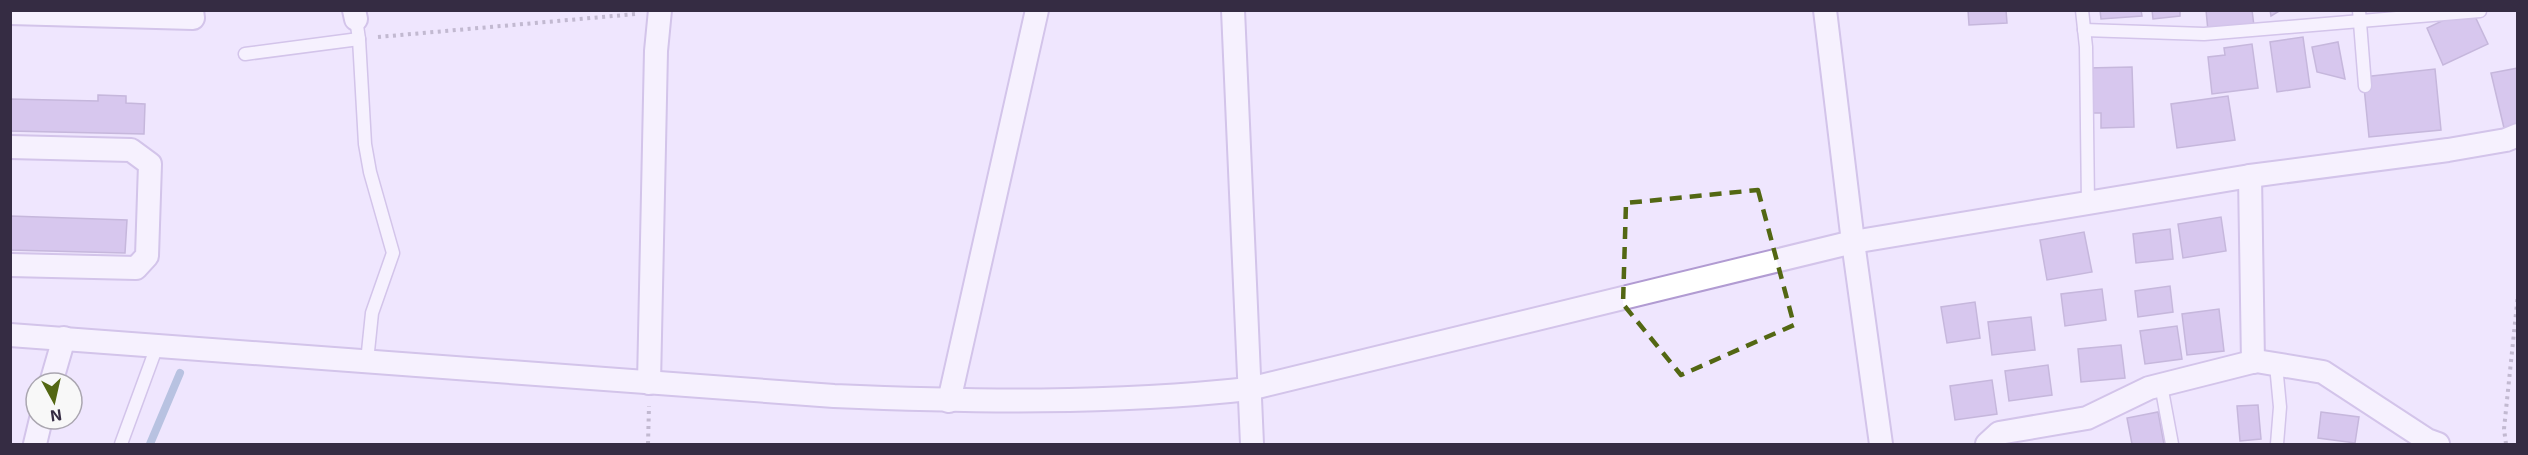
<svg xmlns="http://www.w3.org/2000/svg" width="2528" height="455" font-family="'Exo 2',sans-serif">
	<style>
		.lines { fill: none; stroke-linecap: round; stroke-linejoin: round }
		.stream { stroke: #7598be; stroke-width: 8 }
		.building { fill: #baa3db; stroke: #947eb4; stroke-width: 1.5 }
		.lane-casing { stroke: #b19bd2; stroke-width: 15 }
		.street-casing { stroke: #b19bd2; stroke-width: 26 }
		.path { stroke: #8d849b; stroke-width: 4; stroke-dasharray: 3 4.5; stroke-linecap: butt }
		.lane { stroke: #fff; stroke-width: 12 }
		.street { stroke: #fff; stroke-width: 22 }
		.marked { fill: none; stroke: #536713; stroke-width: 4.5; stroke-dasharray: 12 8; stroke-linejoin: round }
	</style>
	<rect width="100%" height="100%" fill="#efe6fe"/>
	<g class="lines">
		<path class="stream" d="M150,444L180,373"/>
	</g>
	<g class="building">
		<path d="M1968,10H2006L2007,23L1969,25Z"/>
		<path d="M2100,10H2141L2142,16L2101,19Z"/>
		<path d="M2152,10H2180V16L2153,19Z"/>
		<path d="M2206,10H2252L2254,26L2208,31Z"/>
		<path d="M2270,10H2281L2271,16Z"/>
		<path d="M2465,10H2472L2488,44L2443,65L2427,28Z"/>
		<path d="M2303,37L2310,87L2277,92L2270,42Z"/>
		<path d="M2338,42L2345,79L2317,72L2312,47Z"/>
		<path d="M2252,44L2258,88L2212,94L2208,57L2225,55L2224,48Z"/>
		<path d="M2132,67L2134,127L2101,128V113H2088L2087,68Z"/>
		<path d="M2518,68V125L2504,128L2491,73Z"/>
		<path d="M2435,69L2441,130L2369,137L2363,77Z"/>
		<path d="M98,95L126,96V103L145,104L144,134L10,131V99L98,101Z"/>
		<path d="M2228,96L2235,140L2177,148L2171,104Z"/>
		<path d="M10,216L127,220L125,253L10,250Z"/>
		<path d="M2221,217L2226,251L2183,258L2178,224Z"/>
		<path d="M2170,229L2173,259L2136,263L2133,234Z"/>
		<path d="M2084,232L2092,272L2047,280L2040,240Z"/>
		<path d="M2170,286L2173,312L2138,317L2135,291Z"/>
		<path d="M2102,289L2106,320L2065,326L2061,294Z"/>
		<path d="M1975,302L1980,338L1947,343L1941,307Z"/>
		<path d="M2219,309L2224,351L2187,355L2182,314Z"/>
		<path d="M2031,317L2035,350L1992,355L1988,322Z"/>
		<path d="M2177,326L2182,359L2145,364L2140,331Z"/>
		<path d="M2121,345L2125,378L2081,382L2078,349Z"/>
		<path d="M2048,365L2052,395L2009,401L2005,371Z"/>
		<path d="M1992,380L1997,414L1955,420L1950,386Z"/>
		<path d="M2258,405L2261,439L2240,441L2237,406Z"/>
		<path d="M2158,412L2164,444H2132L2127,418Z"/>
		<path d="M2321,412L2359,417L2355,443L2318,438Z"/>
	</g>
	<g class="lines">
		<g class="lane-casing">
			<g id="lane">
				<path d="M2082,10L2086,47L2088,204"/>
				<path d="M2359,10L2365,86"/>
				<path d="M356,19L359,39L365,144L370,172L393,253L372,313L367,361"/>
				<path d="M2084,30L2204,34L2480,11"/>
				<path d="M245,54L359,39"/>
				<path d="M2276,365L2280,407L2277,444"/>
				<path d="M2161,385L2172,444"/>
				<path d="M121,444L157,346"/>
			</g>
		</g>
		<g class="street-casing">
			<g id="street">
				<path d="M354,10L356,19"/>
				<path d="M1233,10L1252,444"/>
				<path d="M1825,10L1853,242L1881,444"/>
				<path d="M10,13L193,18L192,10"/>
				<path d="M10,147L131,150L150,164L147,256L136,268L10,265"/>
				<path d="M2250,176L2253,362"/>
				<path d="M10,335L834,396C972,402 1111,404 1249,389L1853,242L2250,176L2448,150L2506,140L2518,135"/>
				<path d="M51,383L64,338"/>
				<path d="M649,383L656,51L660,10"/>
				<path d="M949,401L1037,10"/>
				<path d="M35,444L41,419"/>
				<path d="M1987,444L1999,433L2087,418L2149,388L2256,361L2323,372L2427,440L2438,444"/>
			</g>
		</g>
		<g class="path">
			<path d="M378,37L636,14"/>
			<path d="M648,444L649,406"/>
			<path d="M2506,444L2504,429L2518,294"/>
		</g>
		<use href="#lane" class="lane"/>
		<use href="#street" class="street"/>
	</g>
	<path d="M0 0H2528V455H0ZM1758,190L1794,325L1681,375L1623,304L1626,203Z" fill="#efe6fe" fill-opacity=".55" fill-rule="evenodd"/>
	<path class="marked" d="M1758,190L1794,325L1681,375L1623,304L1626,203Z"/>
	<rect width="2528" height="455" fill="none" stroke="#352c43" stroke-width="24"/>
	<g transform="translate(54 401) rotate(172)"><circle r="28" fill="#f8f8f8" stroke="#aaa6b0" stroke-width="1.5"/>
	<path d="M0-4.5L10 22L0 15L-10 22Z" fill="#536713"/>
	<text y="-9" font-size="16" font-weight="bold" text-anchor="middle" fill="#352c43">N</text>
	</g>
</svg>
